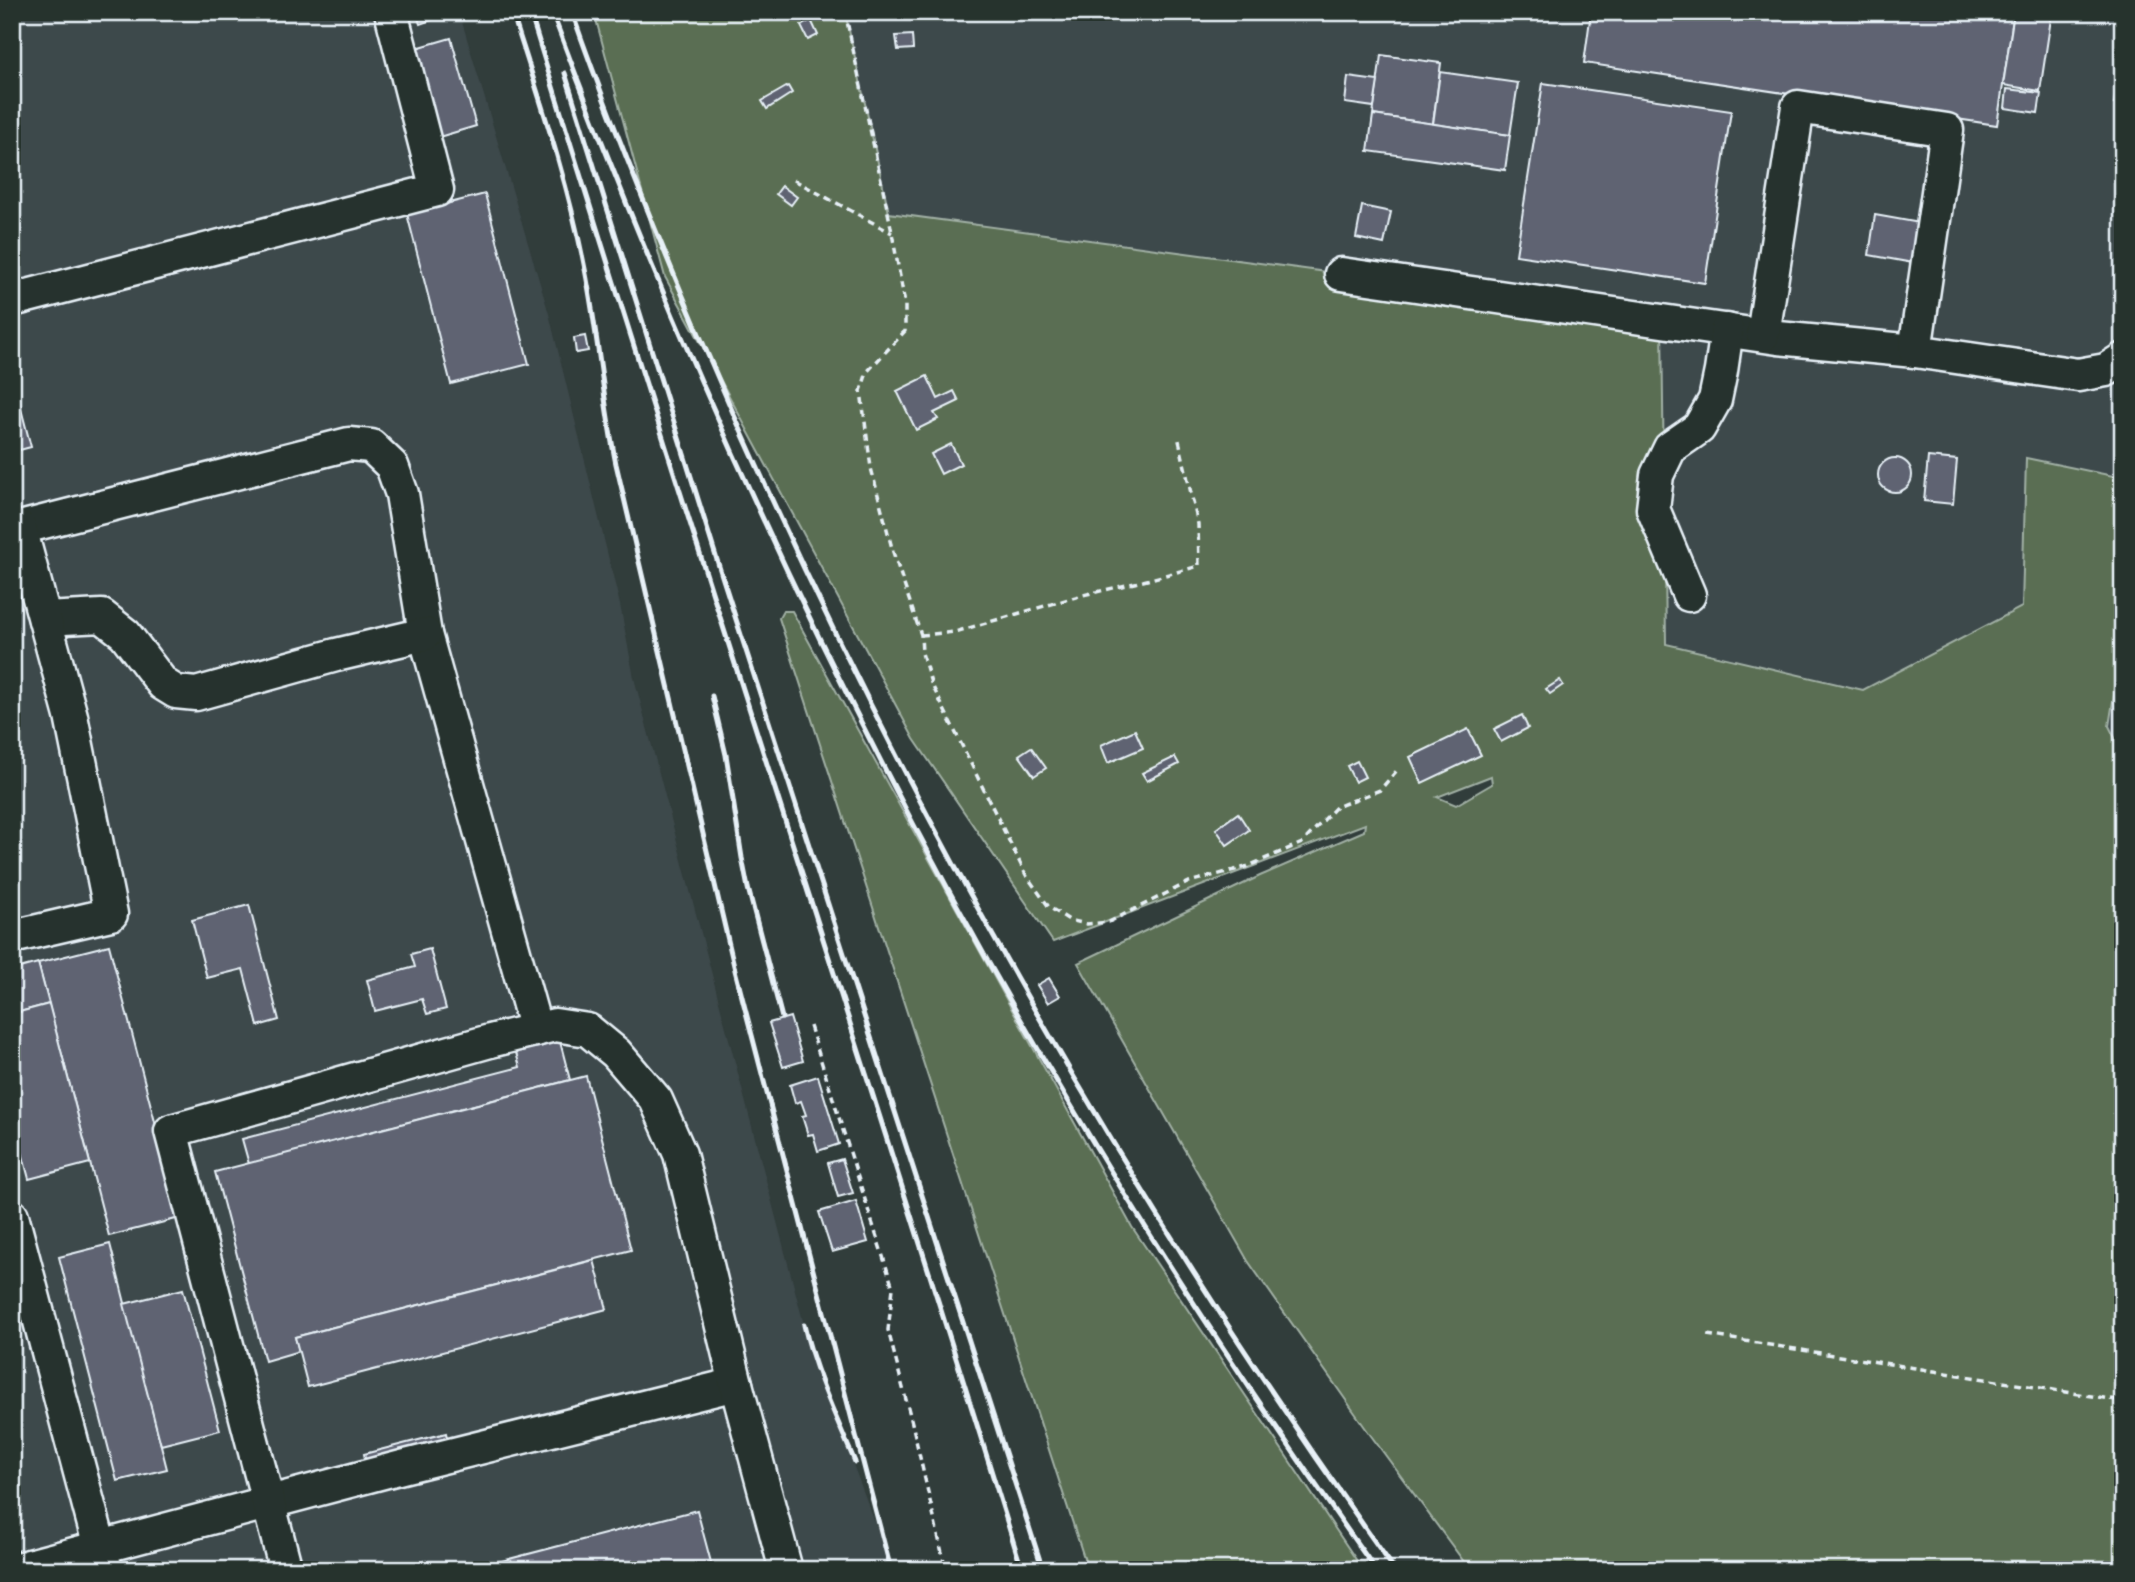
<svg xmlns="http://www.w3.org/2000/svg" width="2135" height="1582" font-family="'Balsamiq Sans',sans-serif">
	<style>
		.built { fill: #3e494c }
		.green { fill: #5a6e52; stroke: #a1b0a5; stroke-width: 2; fill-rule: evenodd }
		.building { fill: #5e6472; stroke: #e8f1f8; stroke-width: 2 }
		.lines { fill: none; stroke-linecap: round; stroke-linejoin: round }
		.minor-casing { stroke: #e8f1f8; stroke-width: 37 }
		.path { stroke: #e8f1f8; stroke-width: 3.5; stroke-dasharray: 7 5; stroke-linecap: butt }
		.minor { stroke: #26332d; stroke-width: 32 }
		.rail { stroke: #e8f1f8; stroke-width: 5 }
	</style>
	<rect width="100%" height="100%" fill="#313d3b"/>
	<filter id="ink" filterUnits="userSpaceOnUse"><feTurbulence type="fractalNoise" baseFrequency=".0143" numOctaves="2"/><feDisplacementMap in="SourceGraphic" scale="14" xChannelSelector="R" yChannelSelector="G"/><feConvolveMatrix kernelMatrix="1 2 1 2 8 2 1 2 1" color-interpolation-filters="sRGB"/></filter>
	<g filter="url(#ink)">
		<g class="built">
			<path d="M12,12H459L549,314L620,605L634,678L813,1359L885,1549L891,1570H12Z"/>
			<path d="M845,12H2123V779L1666,710L1341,274L888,213Z"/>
		</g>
		<g class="green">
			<path d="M594,12H845L889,213L1341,274L1662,321L1666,644L1863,690L2022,607L2026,458L2123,478V639L2109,726L2120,748H2123V1570H1470L1369,1433L1248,1261L1078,963L1260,876L1364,831L1365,824L1053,942L914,739L665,277ZM1491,776L1492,784L1456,805L1437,797Z"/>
			<path d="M783,611H792L1132,1227L1363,1570H1088L779,618Z"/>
		</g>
		<g class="building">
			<path d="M416,12H435L437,18L420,24Z"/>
			<path d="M1591,12H2014L1997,125L1584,63Z"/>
			<path d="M2014,12H2052L2040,91L2003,85Z"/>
			<path d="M811,20L818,35L808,40L801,26Z"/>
			<path d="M912,35L913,49L898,50L896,36Z"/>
			<path d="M451,38L476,126L439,137L413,49Z"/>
			<path d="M1381,55L1441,63L1433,124L1373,115Z"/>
			<path d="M1440,72L1518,83L1510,135L1433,124Z"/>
			<path d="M1348,77L1378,81L1374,107L1345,103Z"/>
			<path d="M1543,83L1731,111L1705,283L1516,255Z"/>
			<path d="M2117,83H2123V105L2114,104Z"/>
			<path d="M788,86L792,93L767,109L762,101Z"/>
			<path d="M2007,89L2041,93L2038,113L2005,108Z"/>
			<path d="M1373,115L1510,135L1505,170L1368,151Z"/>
			<path d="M782,186L797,197L791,205L776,194Z"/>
			<path d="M485,194L529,364L451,384L407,214Z"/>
			<path d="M1362,206L1391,212L1384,244L1356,238Z"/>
			<path d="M1875,215L1920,223L1913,263L1869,255Z"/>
			<path d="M585,336L588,351L576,353L574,338Z"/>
			<path d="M12,374L31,447L12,452Z"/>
			<path d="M927,376L938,399L954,391L959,401L934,413L938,419L916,430L897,391Z"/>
			<path d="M951,444L961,464L941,474L931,454Z"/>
			<path d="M1928,457L1957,460L1953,504L1924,501Z"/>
			<circle cx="1895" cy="475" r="17"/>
			<path d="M1560,680L1563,685L1550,694L1546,689Z"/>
			<path d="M1522,715L1528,728L1501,742L1494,729Z"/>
			<path d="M1468,729L1481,755L1422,783L1410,757Z"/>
			<path d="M1135,730L1143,748L1108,763L1101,745Z"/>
			<path d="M1031,747L1046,768L1034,776L1019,755Z"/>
			<path d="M1175,757L1179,764L1147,781L1142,773Z"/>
			<path d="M1357,761L1365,777L1355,782L1347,766Z"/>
			<path d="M1238,813L1249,830L1227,845L1216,829Z"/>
			<path d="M249,905L279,1020L258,1026L243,969L207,978L192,920Z"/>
			<path d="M109,945L180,1218L109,1236L38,963Z"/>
			<path d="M430,949L446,1009L427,1014L422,999L375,1011L367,980L415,967L411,954Z"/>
			<path d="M38,963L49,1004L12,1014V970Z"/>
			<path d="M1049,978L1060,996L1048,1003L1037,985Z"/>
			<path d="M49,1004L90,1163L29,1179L12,1114V1014Z"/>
			<path d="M790,1017L803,1061L783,1067L769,1023Z"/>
			<path d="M557,1030L570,1080L249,1164L242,1139L520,1067L513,1042Z"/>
			<path d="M586,1076L631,1250L295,1337L299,1351L265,1361L215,1172Z"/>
			<path d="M818,1076L839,1144L818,1151L813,1134L808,1135L802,1116L806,1115L801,1101L795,1103L790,1085Z"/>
			<path d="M842,1159L853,1193L838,1197L828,1163Z"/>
			<path d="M856,1201L868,1242L832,1252L819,1212Z"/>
			<path d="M110,1244L167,1469L117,1481L59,1257Z"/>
			<path d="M594,1260L607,1309L308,1387L295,1337Z"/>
			<path d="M183,1289L220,1430L161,1445L124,1304Z"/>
			<path d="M446,1433L449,1447L367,1468L364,1454Z"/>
			<path d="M697,1510L713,1570H467Z"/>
		</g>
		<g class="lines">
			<g class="minor-casing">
				<g id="minor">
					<path d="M1341,274L1778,338L1915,351"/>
					<path d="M12,300L437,190L391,12"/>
					<path d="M1763,335L1798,107L1947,130L1915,351L2078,375L2106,370L2123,359"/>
					<path d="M12,530L349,444L371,446L392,466L402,494L425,634L536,1030"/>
					<path d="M1689,595L1653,509L1657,475L1670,448L1699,428L1715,400L1721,371L1727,330"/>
					<path d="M45,619L102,616L125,634L163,684L176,692L196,694L336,655L425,634"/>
					<path d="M12,937L111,914L71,716L20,528"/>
					<path d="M12,1216L106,1570"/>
					<path d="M14,1570L402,1467L736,1384"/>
					<path d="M286,1570L171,1131L490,1041L555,1025L588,1030L616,1053L656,1100L680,1154L736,1384L786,1570"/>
				</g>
			</g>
			<g class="path">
				<path d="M845,12L890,222L905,304V331L867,372L861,391L871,468L893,552L921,635L922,653L931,683L1026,875L1049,907L1069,920L1087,924L1109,922L1189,882L1246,867L1302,843L1336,807L1380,790L1399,768"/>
				<path d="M794,180L892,233"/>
				<path d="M921,635L955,632L1079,596L1143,581L1199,566L1198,524L1178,436"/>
				<path d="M810,1026L893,1288L888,1330L912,1423L946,1570"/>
				<path d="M1707,1335L2123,1401"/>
			</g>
			<use href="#minor" class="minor"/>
			<g class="rail">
				<path d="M512,12C539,97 568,182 585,269C598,334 603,400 616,464L735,970L891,1570"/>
				<path d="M530,12C689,533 862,1049 1022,1570"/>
				<path d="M552,12C693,389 863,756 1069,1102C1164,1262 1267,1418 1376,1570"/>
				<path d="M572,12C610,121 654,228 699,334C884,771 1119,1184 1395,1570"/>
				<path d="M565,73L722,576L1043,1570"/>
				<path d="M712,696L726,755L742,858L748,888L782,1018"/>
				<path d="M804,1325C815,1373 836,1417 855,1462"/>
			</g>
		</g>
	</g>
	<rect width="2135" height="1582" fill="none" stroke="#26332d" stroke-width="42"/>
	<rect x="21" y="21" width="2093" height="1540" fill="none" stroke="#e8f1f8" stroke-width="2.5" filter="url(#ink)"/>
</svg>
